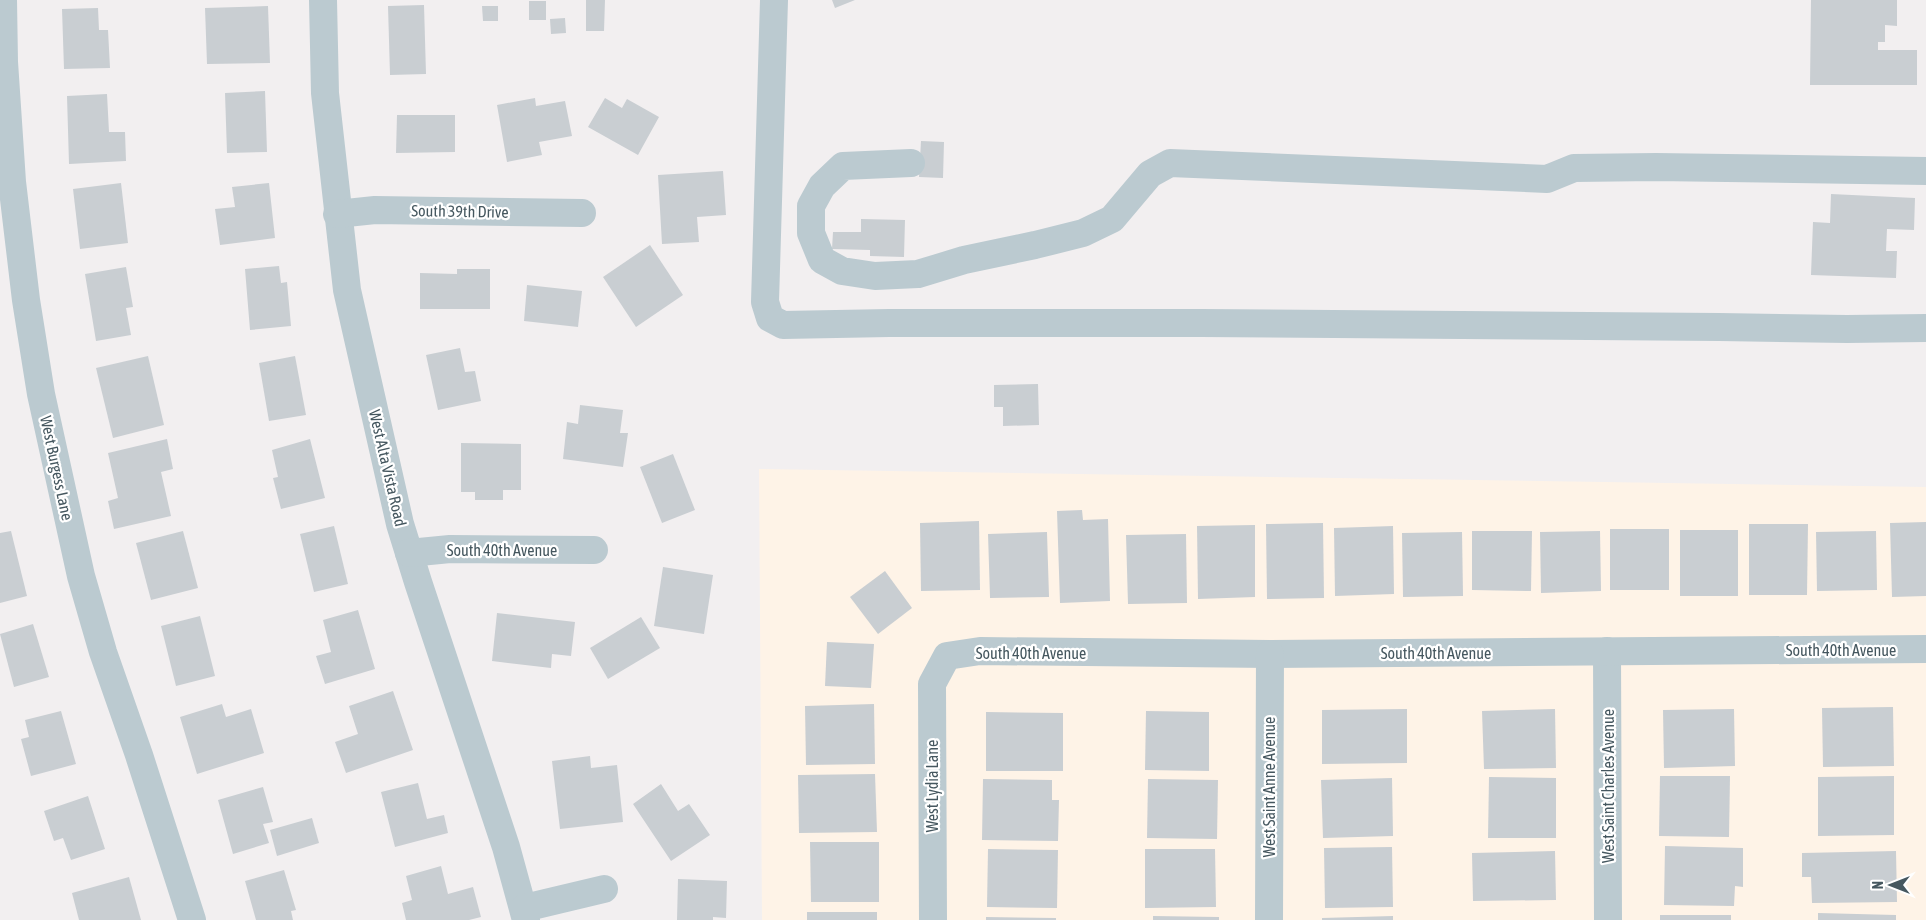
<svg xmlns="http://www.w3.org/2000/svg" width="1926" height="920" font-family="'Asap Condensed',sans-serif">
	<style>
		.commercial { fill: #fef3e7 }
		.building { fill: #c9ced2 }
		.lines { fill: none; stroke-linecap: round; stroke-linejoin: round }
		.minor { stroke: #bbcad0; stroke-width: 28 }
		.labels { text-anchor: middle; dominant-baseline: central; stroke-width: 4.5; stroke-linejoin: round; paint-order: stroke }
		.street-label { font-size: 16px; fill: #45575f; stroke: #fff }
	</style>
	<rect width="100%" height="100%" fill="#f2eff0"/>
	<path class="commercial" d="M759,469L1926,487V920H762Z"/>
	<g class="building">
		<path d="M586,0H605L604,31H586Z"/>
		<path d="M832,0H855L835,8Z"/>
		<path d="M1811,0H1897V26L1885,25V42H1878V50H1917V85H1810Z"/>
		<rect x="529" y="1" width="17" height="19"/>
		<path d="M424,5L426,74L390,75L388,6Z"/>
		<path d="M268,6L270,63L207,64L205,8Z"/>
		<path d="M482,6H498V21H483Z"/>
		<path d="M98,8L99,30H108L110,68L64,69L62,9Z"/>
		<path d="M565,18L566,33L551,34L550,19Z"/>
		<path d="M265,91L267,152L227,153L225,93Z"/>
		<path d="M107,94L109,132H125L126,161L69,164L67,96Z"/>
		<path d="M535,98L536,106L565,101L572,136L539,142L542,155L507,162L497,105Z"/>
		<path d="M605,98L622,108L627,99L659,117L638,155L588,127Z"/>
		<path d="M397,115H455V152L396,153Z"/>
		<path d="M921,141L944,142L943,178L919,177Z"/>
		<path d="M723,171L726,215L697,217L699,242L662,244L658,175Z"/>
		<path d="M121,183L128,243L80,249L73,189Z"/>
		<path d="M269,183L275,238L220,245L215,209L235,207L232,187Z"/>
		<path d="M1831,194L1915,198L1914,230L1887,229L1886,251H1897L1896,278L1811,275L1813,222L1830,223Z"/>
		<path d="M861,219L905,220L904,257L870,256V250L832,249L833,232H861Z"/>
		<path d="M650,245L683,295L636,327L603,277Z"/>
		<path d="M279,266L281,283L287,282L291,326L250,330L245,269Z"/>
		<path d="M126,267L133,307L126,308L131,335L96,341L85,274Z"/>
		<path d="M457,269H490V309H420V273L457,274Z"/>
		<path d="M527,285L582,291L578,327L524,321Z"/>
		<path d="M460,348L465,372L475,371L481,401L438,410L426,355Z"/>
		<path d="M148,356L164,425L113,438L96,368Z"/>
		<path d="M295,356L306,415L269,421L259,363Z"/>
		<path d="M1038,384L1039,425L1003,426V407H994V385Z"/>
		<path d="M580,405L623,410L620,433H628L623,467L563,459L567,422L578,424Z"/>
		<path d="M167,439L173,469L161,472L171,516L114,529L108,501L118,498L108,453Z"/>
		<path d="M310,439L325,498L281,509L273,478L278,477L272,450Z"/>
		<path d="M461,443L521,444V490H503V500H475V492H461Z"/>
		<path d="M673,454L695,510L662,523L640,467Z"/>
		<path d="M1082,510L1083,520L1108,519L1110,601L1060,603L1057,511Z"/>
		<path d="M979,521L980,590L921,591L920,523Z"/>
		<path d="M1926,522V596L1892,597L1890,523Z"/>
		<path d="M1323,523L1324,598L1267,599L1266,524Z"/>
		<path d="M1749,524H1808L1807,595H1749Z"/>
		<path d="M1255,525V597L1198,599L1197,526Z"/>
		<path d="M334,526L348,584L314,592L300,534Z"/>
		<path d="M1393,526L1394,594L1335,596L1334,528Z"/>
		<rect x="1610" y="529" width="59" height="61"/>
		<rect x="1680" y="530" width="58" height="66"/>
		<path d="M11,531L27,596L0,603V533Z"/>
		<path d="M183,531L198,588L151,600L136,543Z"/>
		<path d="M1472,531H1532L1531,591L1472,590Z"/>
		<path d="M1600,531L1601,591L1541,593L1540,532Z"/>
		<path d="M1876,531L1877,590L1817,591L1816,532Z"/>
		<path d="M1047,532L1049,597L990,598L988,534Z"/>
		<path d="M1462,532L1463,596L1403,597L1402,533Z"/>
		<path d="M1186,534L1187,603L1128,604L1126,535Z"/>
		<path d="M663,567L713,575L704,634L654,626Z"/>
		<path d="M885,571L912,608L878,634L850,597Z"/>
		<path d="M358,610L375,669L325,684L316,656L331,652L323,620Z"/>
		<path d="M497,613L575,622L571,656L552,654L551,668L492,661Z"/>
		<path d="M200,616L215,676L176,686L161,626Z"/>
		<path d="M641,617L660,648L608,679L590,648Z"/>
		<path d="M33,624L49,677L14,687L0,634Z"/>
		<path d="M827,642L874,644L871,688L825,686Z"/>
		<path d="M393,691L413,750L346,773L335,742L358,734L349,706Z"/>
		<path d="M222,704L226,717L251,709L264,753L197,774L180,717Z"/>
		<path d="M874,704L875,764L806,765L805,706Z"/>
		<path d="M1893,707L1894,766L1823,767L1822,708Z"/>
		<path d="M1407,709V763L1322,764V710Z"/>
		<path d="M1555,709L1556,768L1484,769L1482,711Z"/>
		<path d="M1734,709L1735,766L1664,768L1663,710Z"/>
		<path d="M61,711L76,764L31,776L21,739L29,737L25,720Z"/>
		<path d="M1146,711L1209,712V771L1145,770Z"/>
		<path d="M986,712L1063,713V771H986Z"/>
		<path d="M590,756L591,768L617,765L623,822L560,829L552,761Z"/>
		<path d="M875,774L877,832L799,833L798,775Z"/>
		<path d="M1660,776H1730L1729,837L1659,836Z"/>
		<path d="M1894,776V835L1818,836V777Z"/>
		<path d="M1489,777L1556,778V838H1488Z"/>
		<path d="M1392,778L1393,836L1323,838L1321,780Z"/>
		<path d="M983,779L1052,780V800H1059L1058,841L982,840Z"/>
		<path d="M1148,779L1218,780L1217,839L1147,838Z"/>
		<path d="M418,783L427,819L444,815L448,833L395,847L381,792Z"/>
		<path d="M661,784L678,811L689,804L710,835L671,861L633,804Z"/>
		<path d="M263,787L273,822L263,824L269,843L233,854L218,800Z"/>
		<path d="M88,796L105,849L71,860L63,838L54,841L44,811Z"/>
		<path d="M312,818L319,843L277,856L270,830Z"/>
		<path d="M810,842H879V902H811Z"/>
		<path d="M1665,846L1743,848V887L1735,886L1734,906L1664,905Z"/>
		<path d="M1392,847L1393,907L1325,908L1324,848Z"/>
		<path d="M988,849L1058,850L1057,908L987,907Z"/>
		<path d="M1145,849H1215L1216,907L1145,908Z"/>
		<path d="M1555,851L1556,900L1473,901L1472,853Z"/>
		<path d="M1896,851L1897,902L1812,903L1811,877H1802V853Z"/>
		<path d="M441,866L448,894L473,887L481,917L469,920H406L402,903L412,900L406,876Z"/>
		<path d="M284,870L296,910L291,911L293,920H256L245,881Z"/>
		<path d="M129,877L141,920H79L72,893Z"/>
		<path d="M678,879L727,881L726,918L713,917V920H677Z"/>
		<rect x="807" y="912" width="70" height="8"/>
		<path d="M1818,913L1896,915V920H1818Z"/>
		<rect x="1660" y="915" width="71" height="5"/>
		<path d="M1153,916L1219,917V920H1153Z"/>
		<path d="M1393,916V920H1322V918Z"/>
		<path d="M986,917L1056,918V920H986Z"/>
	</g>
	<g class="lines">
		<g class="minor">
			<path d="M3,0L4,62L12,182L26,300L41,394L81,576L103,652L139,755L192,920"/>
			<path d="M323,0L325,93L347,290L400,524L418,582L506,847L526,920"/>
			<path d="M774,0L765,302L770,318L783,325L889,323H1201L1719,327L1847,329L1926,328"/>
			<path d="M911,163L843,166L822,186L811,206V233L822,260L842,271L875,276L918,274L964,260L1035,245L1083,233L1112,219L1150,174L1170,163L1547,179L1574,168L1656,167L1926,171"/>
			<path d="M337,214L375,210L582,213"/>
			<path d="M409,553L450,549L594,550"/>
			<path d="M1607,651L1608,920"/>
			<path d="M524,908L604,889"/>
			<path d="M933,920L932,684L947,656L980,651L1270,654L1926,649"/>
			<path d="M1269,920L1270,654"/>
		</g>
	</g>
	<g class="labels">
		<g class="street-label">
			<text transform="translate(460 211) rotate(1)">South 39th Drive</text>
			<text transform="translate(57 468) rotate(78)">West Burgess Lane</text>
			<text transform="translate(388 468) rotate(77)">West Alta Vista Road</text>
			<text x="502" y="550">South 40th Avenue</text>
			<text x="1841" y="650">South 40th Avenue</text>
			<text x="1031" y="653">South 40th Avenue</text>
			<text x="1436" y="653">South 40th Avenue</text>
			<text transform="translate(932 786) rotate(-90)">West Lydia Lane</text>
			<text transform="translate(1608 786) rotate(-90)">West Saint Charles Avenue</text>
			<text transform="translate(1269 787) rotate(-90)">West Saint Anne Avenue</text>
		</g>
	</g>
	<g transform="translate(1891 885) rotate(270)" stroke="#ffffff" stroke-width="4" paint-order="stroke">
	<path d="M0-4L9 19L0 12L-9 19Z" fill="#45575f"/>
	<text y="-8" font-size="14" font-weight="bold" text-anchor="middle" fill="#45575f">N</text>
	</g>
</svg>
